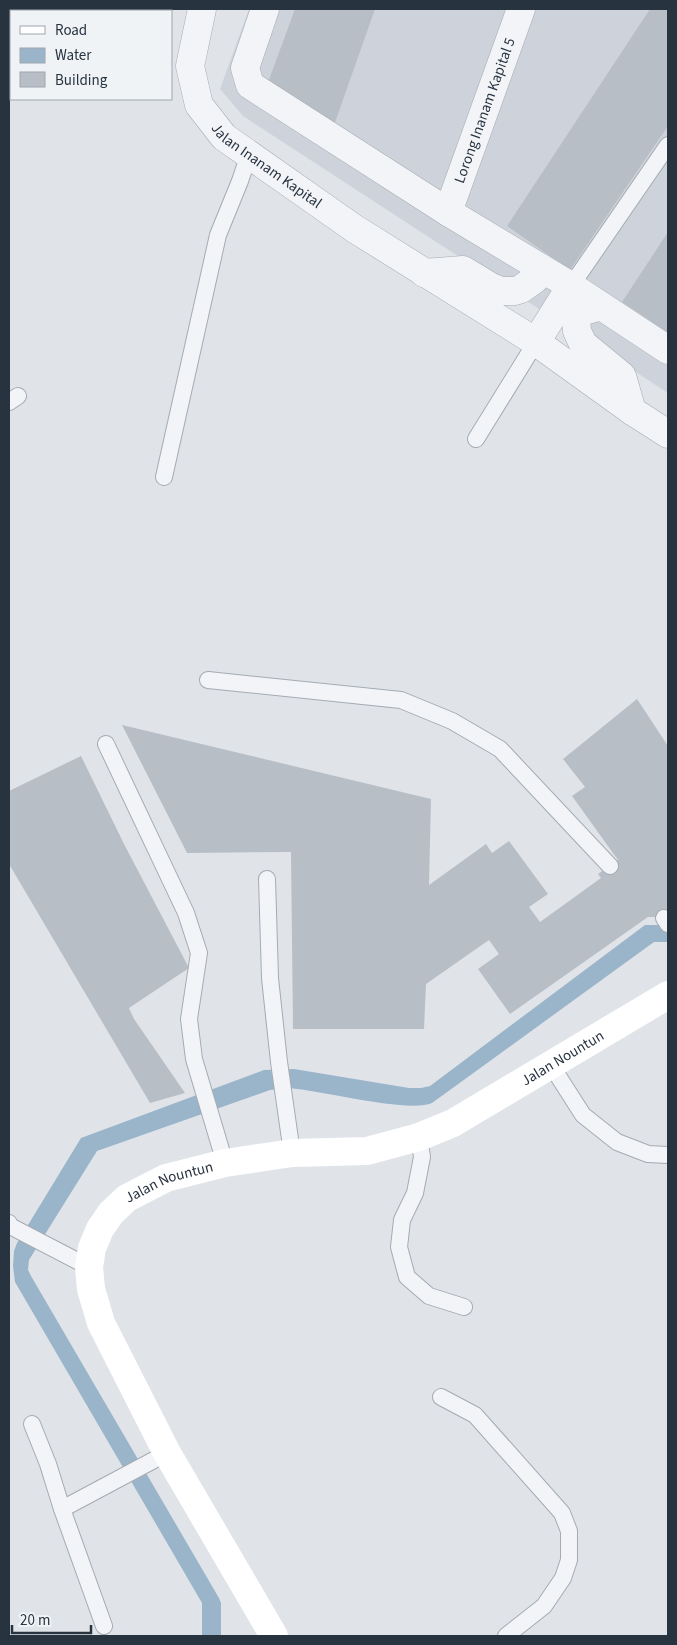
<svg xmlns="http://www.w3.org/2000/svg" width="677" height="1645" font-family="'Source Sans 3',sans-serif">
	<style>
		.built { fill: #ced3db }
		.water { fill: #9ab5c9 }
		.building { fill: #b7bec6 }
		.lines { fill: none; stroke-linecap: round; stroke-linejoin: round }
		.lane-casing { stroke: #a5abb3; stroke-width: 18 }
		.street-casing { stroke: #a5abb3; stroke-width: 29 }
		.lane { stroke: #f2f4f7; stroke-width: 16 }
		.street { stroke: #f2f4f7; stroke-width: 28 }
		.secondary { stroke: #fff; stroke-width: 28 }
		.labels { text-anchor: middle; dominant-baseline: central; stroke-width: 4.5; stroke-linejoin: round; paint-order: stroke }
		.street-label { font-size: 15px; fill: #283340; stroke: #eff3f6 }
	</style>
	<rect width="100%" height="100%" fill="#e0e4e9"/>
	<path class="built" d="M249,9H668V393L243,116L220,89Z"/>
	<path class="water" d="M645,925H668V942H654L432,1103C409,1113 327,1092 297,1089C288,1088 279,1089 270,1090L97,1151L29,1260L28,1270L31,1276L219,1598L221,1603V1636H202V1603L15,1282L13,1266L14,1251L17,1243L81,1138L264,1070L294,1069L409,1088H421L430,1086Z"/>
	<g class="building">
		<path d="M295,9H375L332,131L266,88Z"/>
		<path d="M650,9H668V126L570,270L507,226Z"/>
		<path d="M668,232V333L622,302Z"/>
		<path d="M637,699L668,746V917H648L510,1014L478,969L499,954L489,940L426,984L424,1029H293L291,852L187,853L122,725L431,799L429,885L486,844L492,853L509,841L548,894L529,907L540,922L601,878L598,874L618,860L572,796L585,787L563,759Z"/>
		<path d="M81,756L124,844L189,968L129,1008L134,1019L185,1093L150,1103L9,864V791Z"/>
	</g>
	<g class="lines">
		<g class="lane-casing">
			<g id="lane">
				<path d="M571,286L668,145"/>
				<path d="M9,402L18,396"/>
				<path d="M476,439L536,342"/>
				<path d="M164,477L218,235L240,181L249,154"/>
				<path d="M208,680L401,700L452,721L500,749L610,866"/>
				<path d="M106,744L186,913L199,953L189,1019L194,1059L225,1163"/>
				<path d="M267,879L270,978L279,1062L292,1153"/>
				<path d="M664,918L668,924"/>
				<path d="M551,1065L583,1115L617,1142L648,1154L668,1155"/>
				<path d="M419,1137L422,1157L415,1193L402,1220L399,1247L407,1277L429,1296L464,1307"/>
				<path d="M9,1223L10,1226L89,1267"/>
				<path d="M441,1397L475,1415L562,1513L569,1531V1560L563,1578L544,1606L506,1636"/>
				<path d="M32,1424L48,1464L62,1509"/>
				<path d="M104,1626L62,1509L167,1453"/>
			</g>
		</g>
		<g class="street-casing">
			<g id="street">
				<path id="s1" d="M202,9L190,66L199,105L224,137L355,229L536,342L632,411L668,434"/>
				<path d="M265,9L245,68L250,85L448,212L571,286L668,350"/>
				<path id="s2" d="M448,212L521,9"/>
				<path d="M424,273L463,270L491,287L501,291H515L521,289L535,279L541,268"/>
				<path d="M601,306L580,312L576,320L577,331L583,344L622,376L632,411"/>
				<path d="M536,342L571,286"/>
			</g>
		</g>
		<use href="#lane" class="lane"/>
		<use href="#street" class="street"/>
		<path class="secondary" id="s3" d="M274,1636L167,1453L101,1323L91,1289L89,1267L92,1248L100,1229L111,1213L127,1198L166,1178L225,1163L292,1153L367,1151L419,1137L453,1123L668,995"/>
	</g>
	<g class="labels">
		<g class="street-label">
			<text stroke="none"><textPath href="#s2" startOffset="108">Lorong Inanam Kapital 5</textPath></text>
			<text stroke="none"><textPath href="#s1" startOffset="190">Jalan Inanam Kapital</textPath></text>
			<text stroke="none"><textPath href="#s3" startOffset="962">Jalan Nountun</textPath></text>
			<text stroke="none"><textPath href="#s3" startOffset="542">Jalan Nountun</textPath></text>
		</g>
	</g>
	<rect width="677" height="1645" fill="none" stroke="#283340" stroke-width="20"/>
	<rect x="10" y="10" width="162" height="90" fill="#eff3f6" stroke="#9fa6ad"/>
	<rect x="20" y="26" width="25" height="8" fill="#ffffff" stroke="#9fa6ad"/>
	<text x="55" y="35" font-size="15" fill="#283340">Road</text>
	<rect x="20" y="48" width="25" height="15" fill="#9ab5c9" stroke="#9fa6ad"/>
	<text x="55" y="60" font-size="15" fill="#283340">Water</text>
	<rect x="20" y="72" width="25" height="15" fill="#b7bec6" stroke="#9fa6ad"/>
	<text x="55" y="85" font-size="15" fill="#283340">Building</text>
	<path d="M12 1625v8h79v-8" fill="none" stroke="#283340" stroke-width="2.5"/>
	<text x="20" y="1625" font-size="15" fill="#283340" stroke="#eff3f6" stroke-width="4" paint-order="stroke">20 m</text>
</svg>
